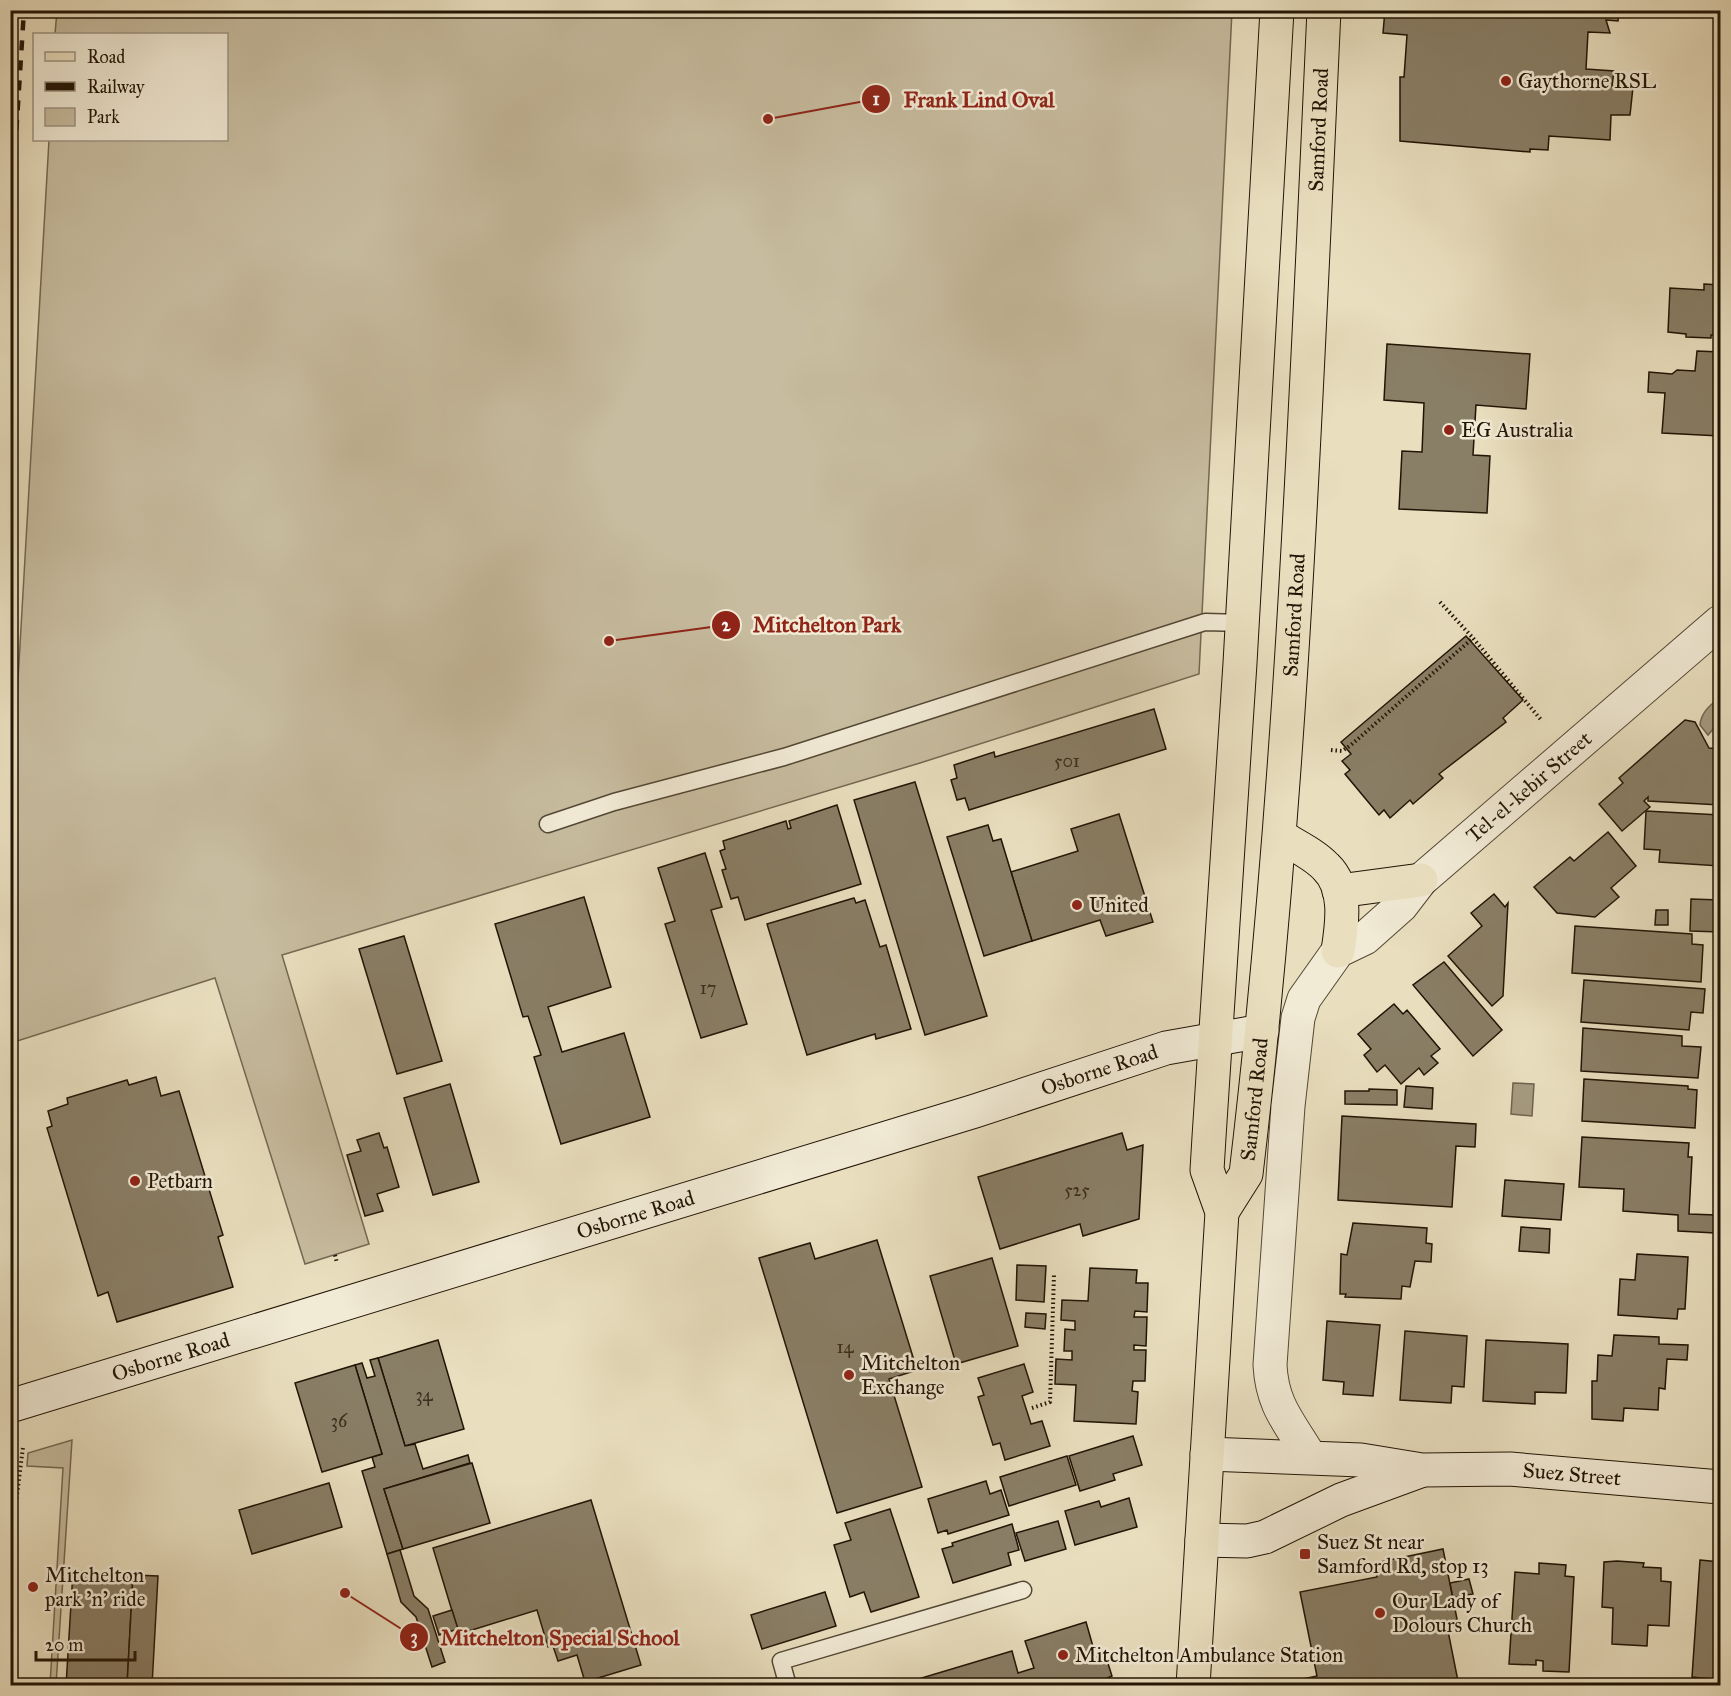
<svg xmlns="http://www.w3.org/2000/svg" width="1731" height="1696" font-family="'IM FELL Great Primer',serif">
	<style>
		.green { fill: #c7bc9f; stroke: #746852; stroke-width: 1.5 }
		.water { fill: #a59a80; stroke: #70644f; stroke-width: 1.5 }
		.building { fill: #897e66; stroke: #211405; stroke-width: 1.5 }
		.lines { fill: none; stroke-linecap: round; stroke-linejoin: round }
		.lane-casing { stroke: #534734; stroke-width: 19 }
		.street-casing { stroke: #534734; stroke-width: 35 }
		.secondary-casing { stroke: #211405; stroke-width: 35 }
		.primary-casing { stroke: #211405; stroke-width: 35 }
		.path { stroke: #211405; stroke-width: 4; stroke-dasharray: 1.5 3; stroke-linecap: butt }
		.lane { stroke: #f1ead5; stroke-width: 16 }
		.street { stroke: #f1ead5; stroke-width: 33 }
		.secondary { stroke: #f1ead5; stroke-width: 33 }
		.primary { stroke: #e9dfbf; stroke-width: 33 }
		.rail { stroke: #211405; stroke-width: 4.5; stroke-dasharray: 10 10; stroke-linecap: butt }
		.poi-dot { fill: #8f2418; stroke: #f1ead5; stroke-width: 2 }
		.labels { text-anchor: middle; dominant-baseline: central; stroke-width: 5; stroke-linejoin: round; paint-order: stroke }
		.number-label { font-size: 18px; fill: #3b2e1d }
		.poi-label { font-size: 21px; fill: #211405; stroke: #f1ead5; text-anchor: start }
		.street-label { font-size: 21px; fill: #211405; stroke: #f1ead5 }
		.leader { fill: none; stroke: #8f2418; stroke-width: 2 }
		.callout-dot { fill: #8f2418; stroke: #f1ead5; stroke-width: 2 }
		.mark-label { font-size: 18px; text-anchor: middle; font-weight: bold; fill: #fff }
		.callout-label { font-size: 22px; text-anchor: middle; font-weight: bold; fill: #8f2418; stroke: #f1ead5; stroke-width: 5; stroke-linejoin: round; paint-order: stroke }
	</style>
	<rect width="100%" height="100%" fill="#e9dfbf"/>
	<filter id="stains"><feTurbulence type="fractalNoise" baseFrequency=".00333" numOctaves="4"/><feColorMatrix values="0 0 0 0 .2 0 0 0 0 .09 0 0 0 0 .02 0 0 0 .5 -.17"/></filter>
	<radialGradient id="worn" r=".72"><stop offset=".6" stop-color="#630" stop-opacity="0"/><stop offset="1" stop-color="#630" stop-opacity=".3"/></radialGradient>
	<g class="green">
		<path d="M57,11H1232L1199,674L920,763L282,955L369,1244L305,1264L215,978L11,1043V802L49,140H226V34H55Z"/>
		<path d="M72,1440L56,1685H50L63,1468L27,1466L28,1453Z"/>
		<path d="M16,1457V1481L11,1489V1458Z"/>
	</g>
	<g class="water">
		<path d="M1718,699L1720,721L1708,735L1700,725C1701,713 1709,706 1718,699Z"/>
		<path d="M1513,1083L1534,1084L1532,1116L1511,1114Z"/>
	</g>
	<g class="building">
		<path d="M1385,10H1619L1618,21L1606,20L1610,33L1588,32L1586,69L1614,71L1612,86L1633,87L1630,115H1611L1610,140L1549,136L1548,150L1530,149V152L1400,141V77H1404L1407,35L1383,33Z"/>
		<path d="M1704,284L1720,285V335H1711V338L1686,337V334L1668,332L1670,288L1704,290Z"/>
		<path d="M1387,344L1530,354L1526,409L1476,405L1473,455L1490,456L1487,513L1399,509L1402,451L1422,452L1424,403L1384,400Z"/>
		<path d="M1697,351L1720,352V436L1662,433L1665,393L1648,392L1649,372L1672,374L1677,370L1695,371Z"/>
		<path d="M1466,636L1523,700L1503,718L1506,722L1439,774L1443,778L1413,804L1410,800L1390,818L1384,810L1379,815L1345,774L1350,770L1342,761L1351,754L1341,742Z"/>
		<path d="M1154,709L1166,749L969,810L965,798L957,800L951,780L957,778L954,765L994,752L995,757Z"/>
		<path d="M1685,720L1695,722L1709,748L1720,749V805L1648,801V797L1644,801L1650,807L1622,831L1599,804L1623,783L1619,778Z"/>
		<path d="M915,782L987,1016L925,1035L854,800Z"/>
		<path d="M837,805L861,884L745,920L738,897L731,899L722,870L726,869L720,851L725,849L723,841L786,821L788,829L791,828L789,821Z"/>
		<path d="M1646,811L1720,815V866L1659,862L1660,850L1644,849Z"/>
		<path d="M1119,814L1153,922L1106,936L1100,920L1032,941L1011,872L1078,851L1071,829Z"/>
		<path d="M988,825L993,841L1001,839L1032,941L984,956L947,837Z"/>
		<path d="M1608,832L1636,866L1611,888L1619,897L1595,917L1557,913L1534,887L1570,857L1574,861Z"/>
		<path d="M705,853L722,907L711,910L747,1024L701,1038L665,924L675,921L658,868Z"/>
		<path d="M1494,894L1505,907L1508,903L1503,996L1492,1006L1448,956L1482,926L1471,913Z"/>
		<path d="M584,897L611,987L548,1007L562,1052L624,1033L650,1117L561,1144L534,1057L541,1055L528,1016L523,1017L495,924Z"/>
		<path d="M854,898L856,903L865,900L880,947L886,945L911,1029L876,1039L875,1034L807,1055L767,924Z"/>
		<path d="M1691,899L1720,900V932L1690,931Z"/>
		<path d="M1656,910H1668V925H1655Z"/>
		<path d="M1575,926L1692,934V944L1703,945L1701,982L1572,973Z"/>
		<path d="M404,936L442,1061L397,1074L359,949Z"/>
		<path d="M1444,962L1502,1030L1473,1056L1413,985Z"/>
		<path d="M1584,980L1705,989L1703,1013L1691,1012L1689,1030L1581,1022Z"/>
		<path d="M1394,1004L1403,1014L1407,1010L1440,1049L1431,1056L1438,1063L1424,1075L1419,1068L1401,1084L1385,1065L1377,1072L1364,1055L1371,1049L1358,1034Z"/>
		<path d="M1583,1028L1682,1036V1046L1701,1047L1698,1078L1581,1071Z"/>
		<path d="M156,1077L161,1096L179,1091L223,1235L218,1237L233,1287L117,1322L108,1292L98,1296L47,1128L52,1126L48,1111L68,1104L67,1098L127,1080L129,1085Z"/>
		<path d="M1584,1079L1688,1086V1089L1697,1090L1695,1128L1582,1121Z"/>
		<path d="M450,1084L479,1182L433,1195L404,1098Z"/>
		<path d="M1406,1086L1433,1088L1432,1109L1404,1107Z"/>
		<path d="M1369,1089L1397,1090V1105L1345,1104V1091H1369Z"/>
		<path d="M1342,1116L1476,1124L1475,1147L1456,1146L1452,1207L1338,1200Z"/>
		<path d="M379,1133L384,1148L387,1147L399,1187L377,1194L383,1211L365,1216L347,1155L361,1151L357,1140Z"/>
		<path d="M1122,1133L1127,1150L1143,1145L1139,1219L1083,1236L1080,1224L1000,1249L978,1177Z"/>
		<path d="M1582,1137L1689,1143L1688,1157H1692L1689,1214L1716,1215L1715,1233L1678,1231V1215L1623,1211L1624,1189L1579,1187Z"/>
		<path d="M1505,1180L1564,1184L1561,1220L1502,1216Z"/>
		<path d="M1353,1223L1427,1228L1426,1243L1432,1244L1431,1262L1415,1261L1410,1287L1402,1286L1401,1299L1345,1297L1346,1294H1340L1341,1254L1347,1255Z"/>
		<path d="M1521,1227L1550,1229L1549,1253L1519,1251Z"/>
		<path d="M877,1240L917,1370L889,1379L922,1487L837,1513L759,1258L810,1243L815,1259Z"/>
		<path d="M1637,1254L1688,1257L1685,1309H1678L1677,1319L1618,1315L1620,1279L1635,1280Z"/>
		<path d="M992,1258L1018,1346L956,1364L930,1276Z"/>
		<path d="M1017,1265L1046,1266L1044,1302L1016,1300Z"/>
		<path d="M1090,1268L1137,1270L1136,1283H1148L1147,1312L1135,1311L1134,1317H1147L1146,1346L1134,1345V1350H1146L1145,1381H1133L1132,1391L1138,1392L1136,1424L1074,1421L1076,1385L1055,1384L1056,1359L1072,1360V1351H1064L1065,1329L1075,1330V1321L1061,1320L1062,1300L1088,1301Z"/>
		<path d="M1026,1313L1046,1314L1045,1329L1025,1327Z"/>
		<path d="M1327,1321L1380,1325L1373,1396L1343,1394L1344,1382L1323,1380Z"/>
		<path d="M1405,1331L1467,1336L1464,1387L1452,1386L1451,1403L1400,1400Z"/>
		<path d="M1614,1335L1659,1337V1344L1688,1345L1687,1360L1667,1359L1665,1389L1659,1388L1658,1410L1624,1408L1623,1421L1592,1419V1381H1597L1598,1355L1612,1356Z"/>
		<path d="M438,1340L464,1429L405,1446L378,1358Z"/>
		<path d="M1486,1340L1568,1344L1566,1393L1535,1392V1404L1483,1401Z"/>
		<path d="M378,1358L405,1446L415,1444L423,1469L468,1455L470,1463L384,1489L403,1549L387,1554L362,1471L375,1467L372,1457L382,1454L355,1365L362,1363L367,1378L375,1376L370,1360Z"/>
		<path d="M1024,1364L1033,1392L1022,1396L1031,1424L1042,1421L1050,1446L1005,1460L1000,1443L993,1445L978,1397L984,1395L978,1378Z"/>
		<path d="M355,1365L382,1454L322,1472L295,1383Z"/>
		<path d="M1133,1436L1142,1465L1113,1474L1115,1480L1080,1491L1069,1456Z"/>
		<path d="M1067,1456L1076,1485L1009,1506L1000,1477Z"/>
		<path d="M472,1463L490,1523L403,1549L384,1489Z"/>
		<path d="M986,1481L990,1494L1001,1490L1009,1515L948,1534L947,1530L938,1533L928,1499Z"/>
		<path d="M329,1483L342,1527L252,1554L239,1510Z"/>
		<path d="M1129,1498L1137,1527L1075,1545L1065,1511L1099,1501L1101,1507Z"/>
		<path d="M591,1500L641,1665L585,1682L577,1655L558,1661L553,1646L548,1647L537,1610L459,1634L433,1548Z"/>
		<path d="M890,1509L919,1597L871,1612L864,1592L850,1597L834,1545L851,1540L845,1523Z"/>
		<path d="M1058,1521L1066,1549L1025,1561L1016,1533Z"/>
		<path d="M1012,1524L1019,1550L1008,1553L1011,1565L953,1583L942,1549L953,1546L952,1543Z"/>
		<path d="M1443,1549L1459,1629L1448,1631L1459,1686H1294L1293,1681L1317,1676L1300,1592L1377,1577L1375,1563Z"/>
		<path d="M400,1550L414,1596L428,1609L445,1662L432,1667L416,1617L401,1602L387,1554Z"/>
		<path d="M1700,1560L1720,1562V1680L1692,1677Z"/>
		<path d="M1617,1561L1644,1563L1643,1567L1661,1568V1581L1671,1582L1669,1626L1648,1625L1647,1646L1612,1644L1613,1608L1602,1607L1604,1562Z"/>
		<path d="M1539,1563L1566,1565L1565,1576L1574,1577L1569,1672L1543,1671V1661L1536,1660V1665L1509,1664L1515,1572L1539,1574Z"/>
		<path d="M73,1571L133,1575L127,1686H66Z"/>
		<path d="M133,1575L158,1576L152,1686H127Z"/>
		<path d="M1469,1579L1473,1594L1453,1598L1450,1583Z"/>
		<path d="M825,1592L836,1626L762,1649L751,1615Z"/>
		<path d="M452,1610L458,1629L439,1635L433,1616Z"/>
		<path d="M1086,1622L1096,1657L1105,1654L1112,1676L1105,1679L1107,1686H895L1012,1651L1018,1673L1034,1668L1025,1641Z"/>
		<path d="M602,1677V1686H589V1681Z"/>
	</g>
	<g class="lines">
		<g class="lane-casing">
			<g id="lane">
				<path d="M548,824L614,802L784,757L1205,622L1242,623"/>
				<path d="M788,1686L781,1661L1023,1590"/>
			</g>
		</g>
		<g class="street-casing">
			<g id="street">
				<path id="s1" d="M1310,1457C1290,1423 1272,1406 1270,1365L1288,1106L1298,1018L1304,999L1338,951L1365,938L1401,906L1421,880L1720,622"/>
			</g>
		</g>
		<g class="secondary-casing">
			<g id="secondary">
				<path id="s2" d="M10,1406L975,1111L1166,1048L1262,1031"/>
				<path id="s3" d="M1207,1454L1361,1460L1422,1470L1510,1469L1720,1487"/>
				<path d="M1202,1540L1247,1541L1265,1537L1341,1500L1420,1471"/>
			</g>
		</g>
		<g class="primary-casing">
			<g id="primary">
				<path d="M1280,836C1294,845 1314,854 1326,867C1348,888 1342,925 1338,951"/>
				<path d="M1339,891L1421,880"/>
				<path id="s4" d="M1222,1212L1246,1174C1292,788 1306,399 1324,10"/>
				<path d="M1193,1686L1222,1212L1207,1170L1209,1137L1240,663L1277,10"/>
			</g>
		</g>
		<g class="path">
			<path d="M1440,602L1473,638"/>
			<path d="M1331,750L1342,751L1351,745L1473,638L1542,721"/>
			<path d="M335,1255L337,1263"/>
			<path d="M1032,1408L1050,1402L1054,1274"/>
			<path d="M16,1503L23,1447"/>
		</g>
		<use href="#lane" class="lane"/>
		<use href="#street" class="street"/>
		<use href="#secondary" class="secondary"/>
		<use href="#primary" class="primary"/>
		<path class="rail" d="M10,230L24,10"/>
	</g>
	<g class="poi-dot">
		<circle cx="1506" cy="81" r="6"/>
		<circle cx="1449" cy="430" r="6"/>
		<circle cx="1077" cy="905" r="6"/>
		<circle cx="135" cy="1181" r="6"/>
		<circle cx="849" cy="1375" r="6"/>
		<rect x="1299" y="1548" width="12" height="12" rx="3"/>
		<circle cx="33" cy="1587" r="6"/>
		<circle cx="1380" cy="1613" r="6"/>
		<circle cx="1063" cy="1655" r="6"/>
	</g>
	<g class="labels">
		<g class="number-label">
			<text x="1067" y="761">501</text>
			<text x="708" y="988">17</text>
			<text x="1077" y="1190">525</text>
			<text x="845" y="1347">14</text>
			<text x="424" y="1395">34</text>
			<text x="339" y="1421">36</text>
		</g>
		<g class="poi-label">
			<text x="1518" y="81">Gaythorne RSL</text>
			<text x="1461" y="430">EG Australia</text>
			<text x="1089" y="905">United</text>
			<text x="147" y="1181">Petbarn</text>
			<text x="861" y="1363">Mitchelton<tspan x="861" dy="24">Exchange</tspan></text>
			<text x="1317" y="1542">Suez St near<tspan x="1317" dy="24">Samford Rd, stop 13</tspan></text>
			<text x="45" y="1575">Mitchelton<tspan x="45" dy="24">park 'n' ride</tspan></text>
			<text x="1392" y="1601">Our Lady of<tspan x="1392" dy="24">Dolours Church</tspan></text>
			<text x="1075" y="1655">Mitchelton Ambulance Station</text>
		</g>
		<g class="street-label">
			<text stroke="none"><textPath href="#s4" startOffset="1092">Samford Road</textPath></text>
			<text stroke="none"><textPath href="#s4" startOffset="606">Samford Road</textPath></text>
			<text stroke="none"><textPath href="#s1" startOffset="782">Tel-el-kebir Street</textPath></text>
			<text stroke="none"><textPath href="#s2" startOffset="1140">Osborne Road</textPath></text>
			<text stroke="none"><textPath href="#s4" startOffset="120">Samford Road</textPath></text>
			<text stroke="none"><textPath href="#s2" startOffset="654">Osborne Road</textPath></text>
			<text stroke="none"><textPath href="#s2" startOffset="168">Osborne Road</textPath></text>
			<text stroke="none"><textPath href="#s3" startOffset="366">Suez Street</textPath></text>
		</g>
	</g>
	<path class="leader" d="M768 119L876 99M609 641L726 625M345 1593L414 1637"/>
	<g class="callout-dot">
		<circle cx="768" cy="119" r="6"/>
		<circle cx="609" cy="641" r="6"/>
		<circle cx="345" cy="1593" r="6"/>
		<circle cx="876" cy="99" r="15"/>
		<circle cx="726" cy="625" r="15"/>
		<circle cx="414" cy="1637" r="15"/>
	</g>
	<g class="mark-label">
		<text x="876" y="105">1</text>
		<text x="726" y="631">2</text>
		<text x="414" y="1643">3</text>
	</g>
	<g class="callout-label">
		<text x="979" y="107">Frank Lind Oval</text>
		<text x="827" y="632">Mitchelton Park</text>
		<text x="560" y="1645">Mitchelton Special School</text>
	</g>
	<rect width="1731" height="1696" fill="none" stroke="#e9dfbf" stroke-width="36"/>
	<rect x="12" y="12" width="1707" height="1672" fill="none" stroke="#211405" stroke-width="3"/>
	<rect x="18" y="18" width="1695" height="1660" fill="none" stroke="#211405" stroke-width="1.5"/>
	<rect x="33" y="33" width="195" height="108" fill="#f1ead5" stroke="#9e9482" stroke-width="1.5"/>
	<rect x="45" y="52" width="30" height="9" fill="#e9dfbf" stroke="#9e9482" stroke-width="1.5"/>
	<text x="87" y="63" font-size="18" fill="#211405">Road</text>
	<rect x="45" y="82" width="30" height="9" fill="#211405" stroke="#9e9482" stroke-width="1.5"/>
	<text x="87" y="93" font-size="18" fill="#211405">Railway</text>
	<rect x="45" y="108" width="30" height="18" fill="#c7bc9f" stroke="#9e9482" stroke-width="1.5"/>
	<text x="87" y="123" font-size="18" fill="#211405">Park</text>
	<path d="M36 1651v9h99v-9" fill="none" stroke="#211405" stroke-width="3"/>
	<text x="45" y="1651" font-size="18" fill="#211405" stroke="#f1ead5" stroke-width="4.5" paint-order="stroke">20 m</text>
	<rect width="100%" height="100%" filter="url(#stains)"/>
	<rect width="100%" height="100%" fill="url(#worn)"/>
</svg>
